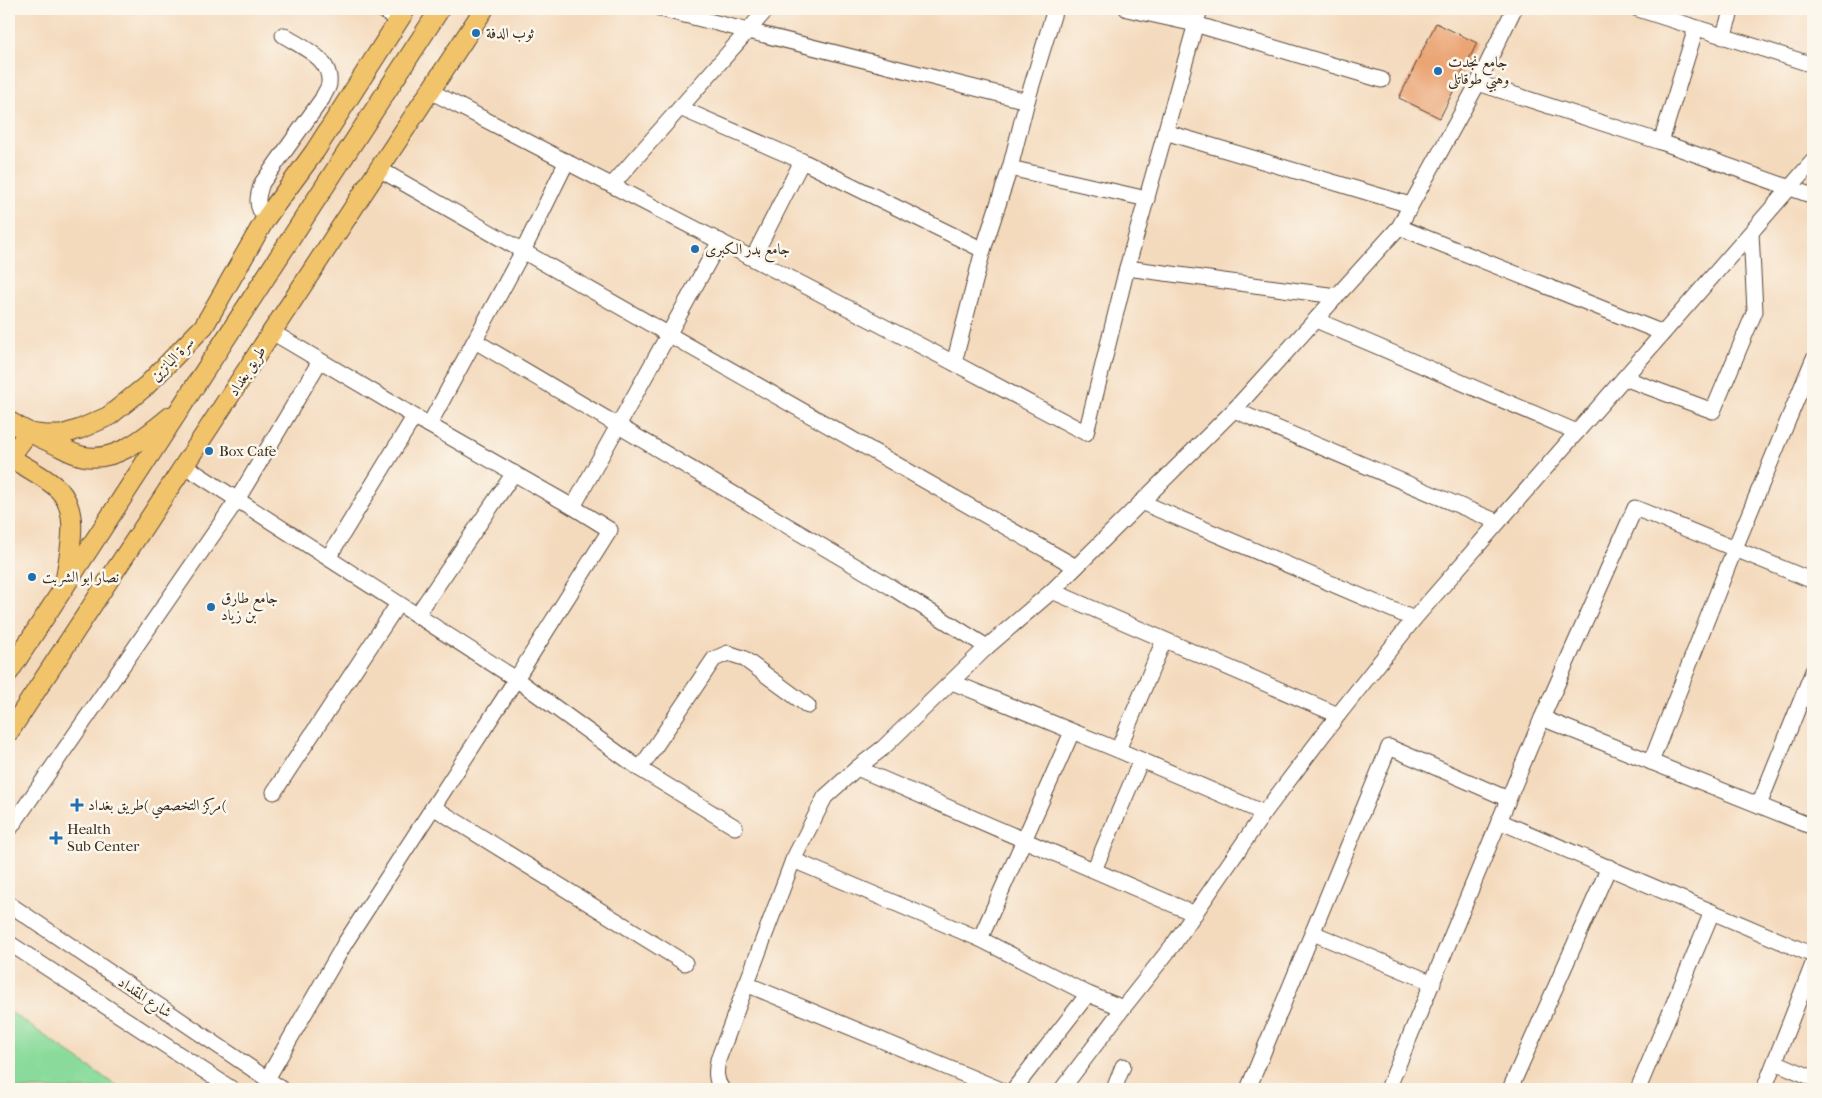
<svg xmlns="http://www.w3.org/2000/svg" width="1822" height="1098" font-family="'IM FELL French Canon',Amiri,serif">
	<style>
		.green { fill: #8adb9b; stroke: #62825c }
		.building { fill: #eba574 }
		.lines { fill: none; stroke-linecap: round; stroke-linejoin: round }
		.minor-casing { stroke: #574436; stroke-width: 17 }
		.major-casing { stroke: #574436; stroke-width: 21 }
		.minor { stroke: #fff; stroke-width: 15 }
		.major { stroke: #f1c36a; stroke-width: 19 }
		.poi-dot { fill: #1f6fb2; stroke: #fbf7ec; stroke-width: 2 }
		.labels { text-anchor: middle; dominant-baseline: central; stroke-width: 5; stroke-linejoin: round; paint-order: stroke }
		.poi-label { font-size: 15px; fill: #3b2a1e; stroke: #fbf7ec; text-anchor: start }
		.street-label { font-size: 15px; fill: #3b2a1e; stroke: #fbf7ec }
	</style>
	<rect width="100%" height="100%" fill="#fbf7ec"/>
	<filter id="ink" filterUnits="userSpaceOnUse"><feTurbulence type="fractalNoise" baseFrequency=".02" numOctaves="2"/><feDisplacementMap in="SourceGraphic" scale="10" xChannelSelector="R" yChannelSelector="G"/><feConvolveMatrix kernelMatrix="1 2 1 2 8 2 1 2 1" color-interpolation-filters="sRGB"/></filter>
	<filter id="wash" filterUnits="userSpaceOnUse"><feTurbulence type="fractalNoise" baseFrequency=".0096" numOctaves="4" result="noise"/><feDisplacementMap in="SourceGraphic" scale="20" xChannelSelector="R" yChannelSelector="G"/><feGaussianBlur stdDeviation="1.12" result="paint"/><feColorMatrix in="noise" values="0 0 0 0 0 0 0 0 0 0 0 0 0 0 0 0 0 1.4 0 .05"/><feComposite in="paint" operator="in"/></filter>
	<g filter="url(#wash)">
		<rect width="100%" height="100%" fill="#f4dabd"/>
		<path class="green" d="M9,1011L121,1089H9Z"/>
		<g id="blocks">
			<path class="building" d="M1436,23L1477,43L1440,118L1399,98Z"/>
		</g>
	</g>
	<g filter="url(#ink)">
		<use href="#blocks" fill-opacity="0" stroke="#574436" stroke-width="1"/>
		<g class="lines">
			<g class="minor-casing">
				<g id="minor">
					<path d="M381,9L398,20"/>
					<path d="M661,9L1027,101"/>
					<path d="M1127,9L1195,24L1382,80"/>
					<path d="M1638,9L1813,65"/>
					<path d="M1723,37L1732,9"/>
					<path d="M1478,83L1661,142L1813,196"/>
					<path d="M430,91L954,363L1086,433L1127,268L1200,9"/>
					<path d="M680,108L802,161L983,250"/>
					<path d="M1165,132L1410,205"/>
					<path d="M1661,142L1696,28"/>
					<path d="M1010,168L1147,199"/>
					<path d="M379,169L1076,567"/>
					<path d="M612,185L767,9"/>
					<path d="M266,218C255,207 257,197 262,183L322,99C324,94 328,89 329,84C332,58 301,47 283,35"/>
					<path d="M1399,227L1663,333"/>
					<path d="M753,258L802,161"/>
					<path d="M1127,268L1336,296"/>
					<path d="M1316,320L1577,432"/>
					<path d="M475,341L891,587L987,647"/>
					<path d="M954,363L983,250L1010,168L1027,101L1055,9"/>
					<path d="M1624,378L1713,411L1755,311L1751,233"/>
					<path d="M1234,410L1498,522"/>
					<path d="M429,425L523,251L567,161"/>
					<path d="M185,466L516,679L640,769L735,827"/>
					<path d="M1141,502L1414,619"/>
					<path d="M573,507L720,241"/>
					<path d="M328,558L414,417"/>
					<path d="M1052,591L1338,715"/>
					<path d="M417,615L514,473"/>
					<path d="M952,682L1118,750L1264,813"/>
					<path d="M1542,718L1813,827"/>
					<path d="M1118,750L1164,640"/>
					<path d="M1651,762L1735,548L1813,360"/>
					<path d="M857,768L1195,914"/>
					<path d="M640,769L714,659L728,653L743,658L808,706"/>
					<path d="M274,792L398,604"/>
					<path d="M1759,805L1813,671"/>
					<path d="M433,807L685,963"/>
					<path d="M1499,821L1813,955"/>
					<path d="M9,830L237,500L320,361"/>
					<path d="M793,860L980,939L1088,994L1123,1008"/>
					<path d="M1094,870L1141,760"/>
					<path d="M9,904L282,1089"/>
					<path d="M1313,933L1433,983"/>
					<path d="M980,939L1072,732"/>
					<path d="M9,943L232,1089"/>
					<path d="M746,984L999,1089"/>
					<path d="M1775,1062L1813,1078"/>
					<path d="M267,1079L345,943L504,698L610,530L573,507L429,425L272,332"/>
					<path d="M722,1089C715,1080 716,1071 718,1060L793,860L825,797L857,768L883,748L987,647L1052,591L1234,410L1399,227L1478,83L1514,9"/>
					<path d="M1014,1089L1088,994"/>
					<path d="M1062,1089L1123,1008L1173,945L1264,813L1338,715L1414,619L1813,161"/>
					<path d="M1114,1089L1123,1066"/>
					<path d="M1248,1089L1389,747L1508,799"/>
					<path d="M1388,1089L1542,718L1635,508L1813,581"/>
					<path d="M1510,1089L1609,867"/>
					<path d="M1638,1089L1712,912"/>
					<path d="M1764,1089L1813,964"/>
				</g>
			</g>
			<g class="major-casing">
				<g id="major">
					<path d="M9,421C23,430 38,437 54,444C63,448 72,454 82,456C116,464 147,435 171,416"/>
					<path d="M9,457C25,467 44,476 58,489C82,513 68,554 65,583"/>
					<path d="M9,458L28,433L45,435H61L80,429L109,416L146,386L204,326L266,218L315,151L406,9"/>
					<path d="M9,672L440,9"/>
					<path d="M9,732L484,9"/>
				</g>
			</g>
			<use href="#minor" class="minor"/>
			<use href="#major" class="major"/>
		</g>
	</g>
	<g class="poi-dot">
		<circle cx="476" cy="33" r="5"/>
		<circle cx="1438" cy="71" r="5"/>
		<circle cx="695" cy="249" r="5"/>
		<circle cx="209" cy="451" r="5"/>
		<circle cx="32" cy="577" r="5"/>
		<circle cx="211" cy="607" r="5"/>
		<path d="M74.5 797.5h5v5h5v5h-5v5h-5v-5h-5v-5h5z"/>
		<path d="M53.5 830.5h5v5h5v5h-5v5h-5v-5h-5v-5h5z"/>
	</g>
	<g class="labels">
		<g class="poi-label">
			<text x="486" y="33">ثوب الدفة</text>
			<text x="1448" y="62">جامع نجدت<tspan x="1448" dy="17">وهبي طوقاتلى</tspan></text>
			<text x="705" y="249">جامع بدر الكبرى</text>
			<text x="219" y="451">Box Cafe</text>
			<text x="42" y="577">نصار ابو الشربت</text>
			<text x="221" y="598">جامع طارق<tspan x="221" dy="17">بن زياد</tspan></text>
			<text x="88" y="805">مركز التخصصي )طريق بغداد(</text>
			<text x="67" y="829">Health<tspan x="67" dy="17">Sub Center</tspan></text>
		</g>
		<g class="street-label">
			<text transform="translate(172 359) rotate(-46)">سرة البانزين</text>
			<text transform="translate(247 371) rotate(-57)">طريق بغداد</text>
			<text transform="translate(145 997) rotate(34)">شارع المقداد</text>
		</g>
	</g>
	<rect width="1822" height="1098" fill="none" stroke="#fbf7ec" stroke-width="30"/>
</svg>
